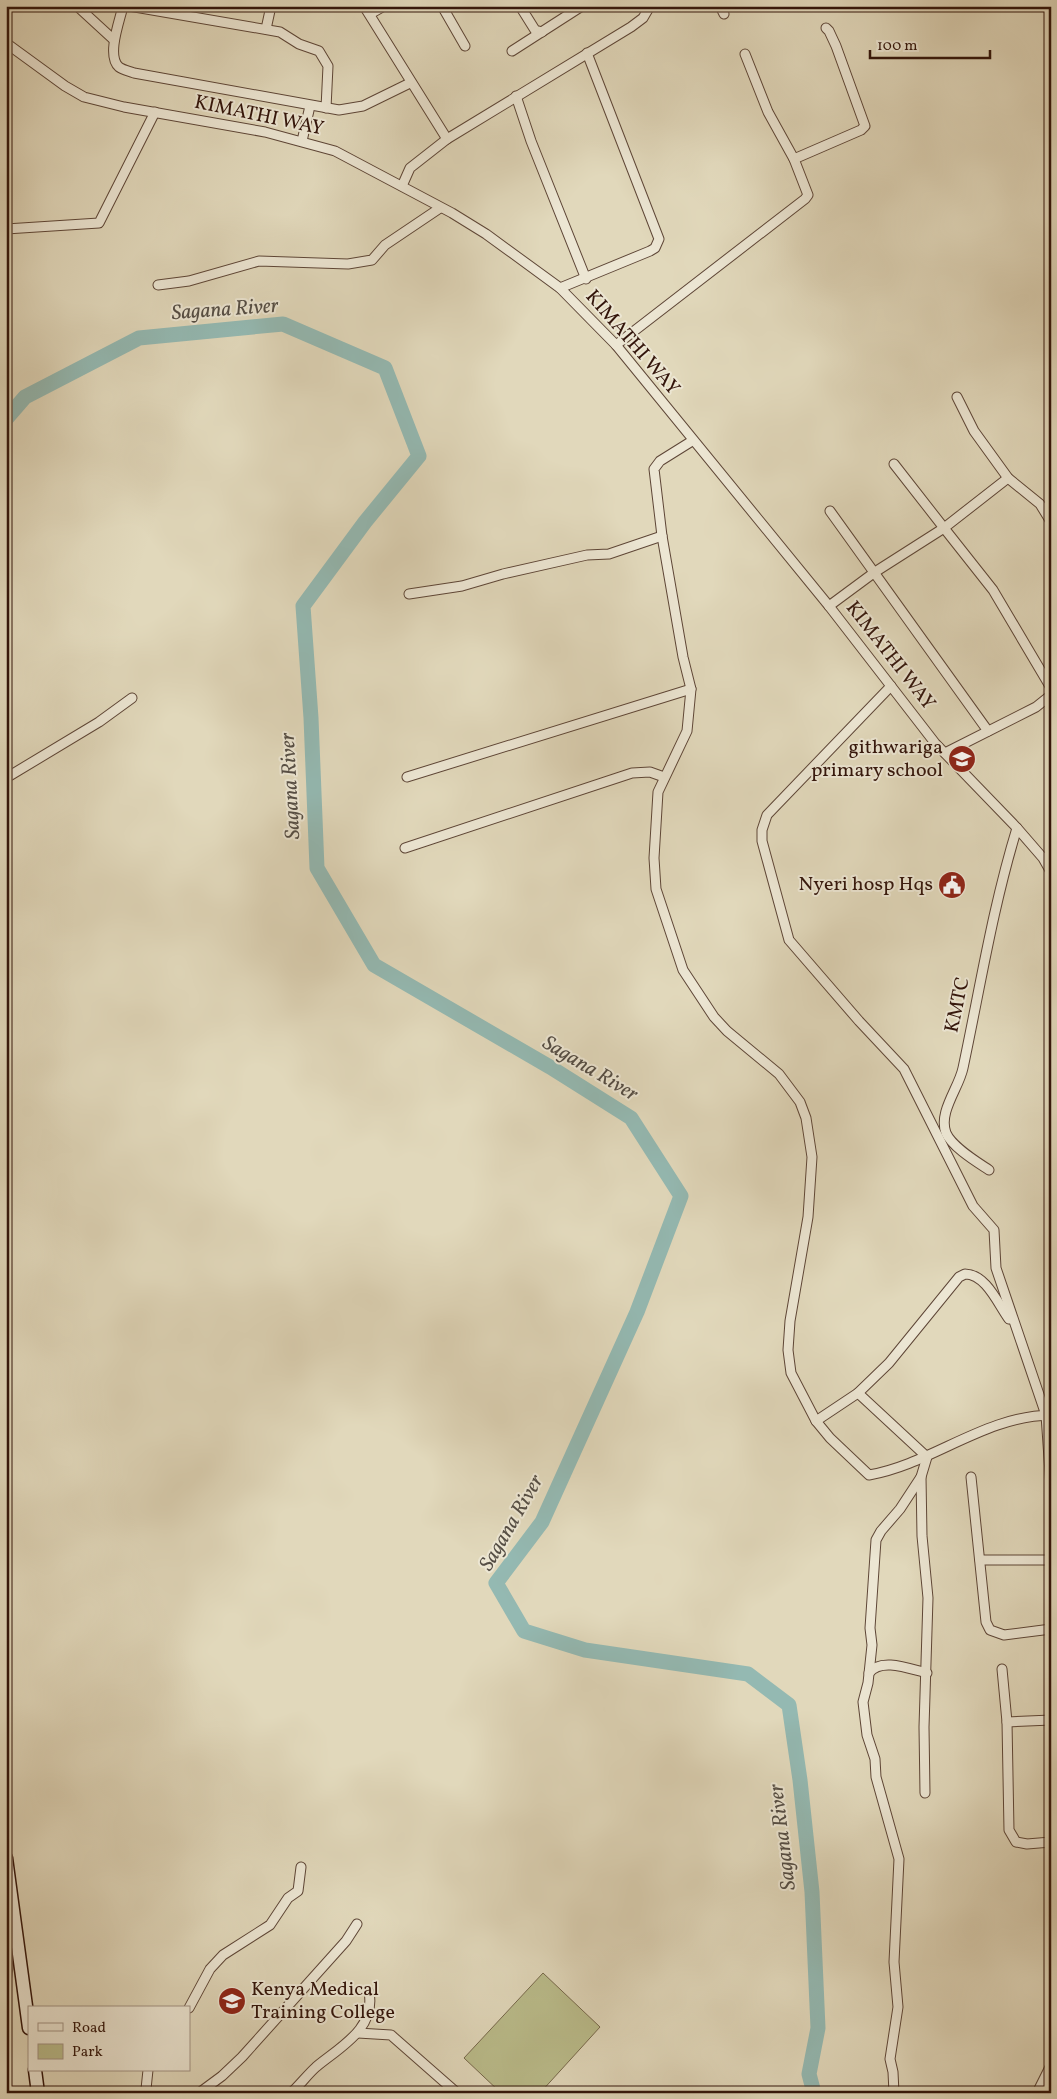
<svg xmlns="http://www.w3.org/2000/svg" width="1057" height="2099" font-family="Vollkorn,serif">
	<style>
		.green { fill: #babc8b; stroke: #76684b }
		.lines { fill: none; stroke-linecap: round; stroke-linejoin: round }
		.river { stroke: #94b9b2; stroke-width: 15 }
		.minor-casing { stroke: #5e4637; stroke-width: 11 }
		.secondary-casing { stroke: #33150b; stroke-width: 15 }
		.minor { stroke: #ece6d3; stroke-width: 9 }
		.secondary { stroke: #ece6d3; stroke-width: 12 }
		.labels { text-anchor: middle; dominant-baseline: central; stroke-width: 4; stroke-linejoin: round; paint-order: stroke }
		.street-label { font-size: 20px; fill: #33150b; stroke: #ece6d3 }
		.poi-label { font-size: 20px; fill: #33150b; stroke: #ece6d3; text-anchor: end }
		.water-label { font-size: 21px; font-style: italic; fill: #554e45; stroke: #ece6d3 }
	</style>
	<rect width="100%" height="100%" fill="#e1d8bb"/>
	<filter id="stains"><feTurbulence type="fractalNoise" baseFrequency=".004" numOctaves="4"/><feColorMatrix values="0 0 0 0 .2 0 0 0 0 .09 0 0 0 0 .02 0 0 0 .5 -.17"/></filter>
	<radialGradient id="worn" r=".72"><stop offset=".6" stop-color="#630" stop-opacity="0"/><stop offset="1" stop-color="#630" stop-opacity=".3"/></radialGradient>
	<path class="green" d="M543,1973L600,2027L540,2093H501L464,2058Z"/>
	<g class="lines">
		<path class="river" d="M6,419L25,397L139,338L283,324L385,368L419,456L365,522L303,606L311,718L317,868L374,965L550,1067L631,1118L681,1196L637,1312L542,1522L496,1583L524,1631L585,1650L748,1674L789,1705L800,1780L812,1892L818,2028L809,2074L814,2093"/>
		<g class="minor-casing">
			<g id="minor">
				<path d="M77,6L114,40"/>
				<path d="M123,6C120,20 106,56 119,67C123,70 129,71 134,73L339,110L363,106L410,83"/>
				<path d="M129,6L280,32L299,44L319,51L328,66L326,108"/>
				<path d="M364,6L447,139"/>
				<path d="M442,6L465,46"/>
				<path d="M520,6L535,30L542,32"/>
				<path d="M720,6L724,14"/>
				<path d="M370,14L384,6"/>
				<path d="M266,29L271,6"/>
				<path d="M6,43L65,86L84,97L124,107L265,132L335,151L452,213L486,234L560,288L616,345L829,606L935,743L1017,828L1043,858L1051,872"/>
				<path d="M512,51L582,6"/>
				<path d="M516,96L531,141L586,279"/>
				<path d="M302,141L310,106"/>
				<path d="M794,159L861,130L865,126L836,46L829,31L826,28"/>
				<path d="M402,186L410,168L447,139L631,27L643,18L650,6"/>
				<path d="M6,229L99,223L155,112"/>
				<path d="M158,285L189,281L259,261L348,264L372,260L385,245L440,208"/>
				<path d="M560,288L650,251L655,248L659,239L587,53"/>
				<path d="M616,345L805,199L808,195L794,159L768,112L745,54"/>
				<path d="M957,397L974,431L1008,478L1040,504L1051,522"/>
				<path d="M692,441L660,461L654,469L662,536L683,657L691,689L687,731L658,792L654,858L656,889L683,970L714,1017L727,1031L779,1074L800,1102L806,1118L812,1157L808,1217L790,1321L788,1350L791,1373L816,1421L830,1438L869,1475C932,1464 984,1416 1051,1415"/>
				<path d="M894,464L944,528L1008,478"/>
				<path d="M830,511L988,731"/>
				<path d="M409,594L462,586L503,574L587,555L609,554L662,536"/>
				<path d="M829,606L875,572L944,528L993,590L1051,688"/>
				<path d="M891,686L767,815L762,830V841L789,940L859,1021L904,1069L973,1206L994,1230L996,1268L1046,1415L1051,1487"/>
				<path d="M945,753L1036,707L1051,695"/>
				<path d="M407,777L691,689"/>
				<path d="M6,778L99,722L132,698"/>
				<path d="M405,848L632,773L650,772L664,777"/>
				<path d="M989,1170C977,1162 952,1147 946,1133C938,1112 959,1088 963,1068C980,988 993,906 1017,828"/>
				<path d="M858,1393L927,1457L921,1477L922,1536L928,1598L924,1727L925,1793"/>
				<path d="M816,1421L858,1393L889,1363L959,1277L965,1274C986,1274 998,1304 1009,1319"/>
				<path d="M971,1477L986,1622L990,1630L1004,1635L1051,1629"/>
				<path d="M980,1560H1051"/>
				<path d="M1002,1669L1007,1722L1009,1830L1016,1842L1027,1844L1051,1842"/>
				<path d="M869,1673C881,1657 910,1669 927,1673"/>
				<path d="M1007,1722L1051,1720"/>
				<path d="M6,1954L8,1967L6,1982"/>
				<path d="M189,2008L210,1969L223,1955L270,1925L288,1898L298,1891L301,1867"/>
				<path d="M358,2033L391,2035L457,2093"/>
				<path d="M148,2093L146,2089L148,2070"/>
				<path d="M199,2093L222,2076L242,2057L346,1941L357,1924"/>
				<path d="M291,2093C300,2085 307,2075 316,2067C340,2047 376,2029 369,1992"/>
				<path d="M894,2093L893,2072L890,2059L898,2007L894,1962L899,1859L876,1777L875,1759L867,1735L863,1702L868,1683L872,1645L870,1628L876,1540L881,1531L900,1509L921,1477"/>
				<path d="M1037,2093L1051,2065"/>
			</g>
		</g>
		<g class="secondary-casing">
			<g id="secondary">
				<path d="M6,1858L29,2028"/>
				<path d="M35,2070L38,2093"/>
			</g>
		</g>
		<use href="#minor" class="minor"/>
		<use href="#secondary" class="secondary"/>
	</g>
	<defs>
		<g id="school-disc" transform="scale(1.4375)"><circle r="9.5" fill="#8f2418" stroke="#ece6d3"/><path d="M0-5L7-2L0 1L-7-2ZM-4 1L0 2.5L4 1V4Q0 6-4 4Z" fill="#fff"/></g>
		<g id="civic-disc" transform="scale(1.4375)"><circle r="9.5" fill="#8f2418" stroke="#ece6d3"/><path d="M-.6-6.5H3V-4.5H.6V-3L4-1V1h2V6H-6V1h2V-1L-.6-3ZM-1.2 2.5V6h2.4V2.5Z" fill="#fff"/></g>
		<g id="university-disc" transform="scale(1.4375)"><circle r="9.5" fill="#8f2418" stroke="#ece6d3"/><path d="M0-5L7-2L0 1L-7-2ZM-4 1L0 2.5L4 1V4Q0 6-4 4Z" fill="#fff"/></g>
	</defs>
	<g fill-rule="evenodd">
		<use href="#school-disc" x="962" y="759"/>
		<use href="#civic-disc" x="952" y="885"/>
		<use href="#university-disc" x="232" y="2001"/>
	</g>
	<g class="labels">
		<g class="street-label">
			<text transform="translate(259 116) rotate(12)">KIMATHI WAY</text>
			<text transform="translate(632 343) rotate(49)">KIMATHI WAY</text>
			<text transform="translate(890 656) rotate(52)">KIMATHI WAY</text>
			<text transform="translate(958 1005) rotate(-78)">KMTC</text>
		</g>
		<g class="poi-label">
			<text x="943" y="748">githwariga<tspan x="943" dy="23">primary school</tspan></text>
			<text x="933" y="885">Nyeri hosp Hqs</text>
			<text x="251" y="1990" text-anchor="start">Kenya Medical<tspan x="251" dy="23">Training College</tspan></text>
		</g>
		<g class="water-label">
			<text transform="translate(225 310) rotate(-4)">Sagana River</text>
			<text transform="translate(291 786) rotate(-93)">Sagana River</text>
			<text transform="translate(590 1069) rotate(31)">Sagana River</text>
			<text transform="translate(512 1523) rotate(-60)">Sagana River</text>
			<text transform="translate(783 1837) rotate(-97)">Sagana River</text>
		</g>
	</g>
	<rect width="1057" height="2099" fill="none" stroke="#e1d8bb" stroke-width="25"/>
	<rect x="8" y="8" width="1042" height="2084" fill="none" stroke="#33150b" stroke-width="2.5"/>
	<rect x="12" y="12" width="1032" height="2074" fill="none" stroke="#33150b"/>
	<rect x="28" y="2006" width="162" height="65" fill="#ece6d3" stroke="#a29283"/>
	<rect x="38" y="2023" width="25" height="8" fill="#ece6d3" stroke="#a29283"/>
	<text x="72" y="2032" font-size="15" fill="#33150b">Road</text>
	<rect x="38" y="2044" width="25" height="15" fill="#babc8b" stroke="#a29283"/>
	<text x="72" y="2056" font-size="15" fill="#33150b">Park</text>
	<path d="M870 50v8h120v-8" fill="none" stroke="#33150b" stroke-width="2.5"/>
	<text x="877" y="50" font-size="15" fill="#33150b" stroke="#ece6d3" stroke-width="4" paint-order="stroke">100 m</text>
	<rect width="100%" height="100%" filter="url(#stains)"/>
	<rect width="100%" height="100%" fill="url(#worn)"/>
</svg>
